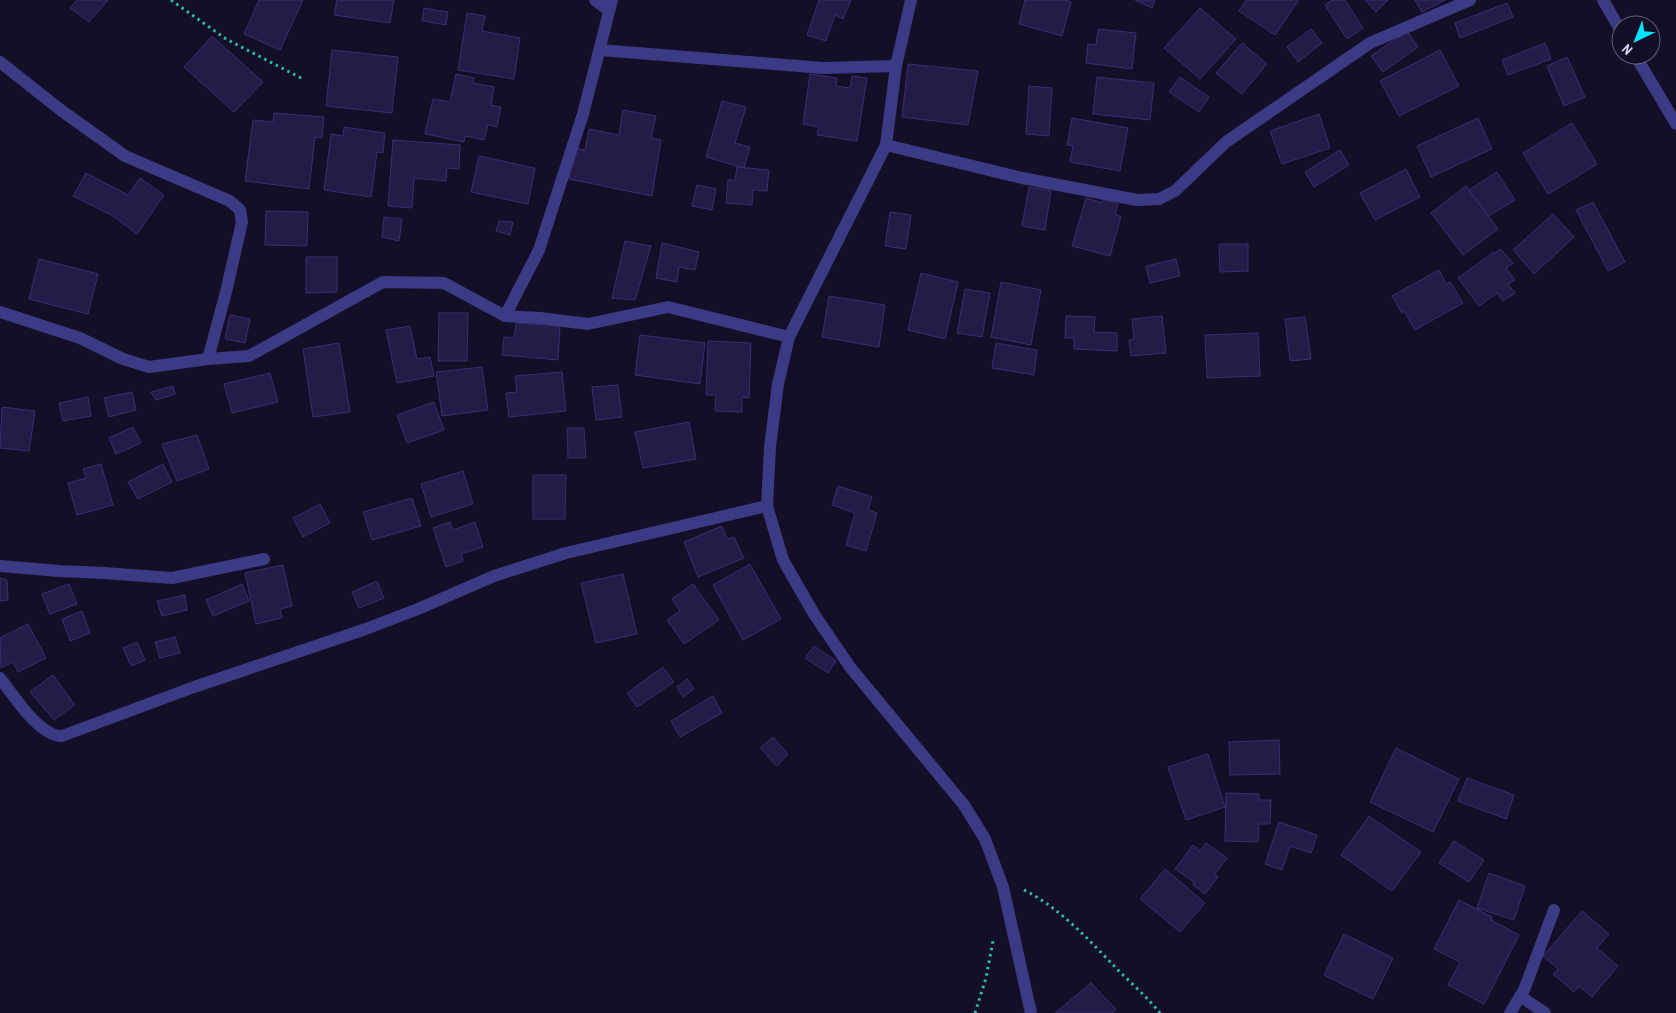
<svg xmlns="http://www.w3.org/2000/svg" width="1676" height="1013" font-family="'Archivo Narrow',sans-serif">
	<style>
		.building { fill: #241b47; stroke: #3b2d73 }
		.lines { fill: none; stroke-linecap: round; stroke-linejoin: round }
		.path { stroke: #2fb8b0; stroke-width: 3; stroke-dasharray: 2.5 4; stroke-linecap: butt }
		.minor { stroke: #3d3a85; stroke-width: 12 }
	</style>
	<rect width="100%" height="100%" fill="#130f26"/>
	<g class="building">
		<path d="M77,0H108L89,22L70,8Z"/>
		<path d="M259,0H303L280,50L244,34Z"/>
		<path d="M337,0H394L390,23L334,15Z"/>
		<path d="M819,0H851L843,19L835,15L826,41L807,35Z"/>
		<path d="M1025,0H1065L1071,2L1062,36L1019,24Z"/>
		<path d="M1135,0H1155L1152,8Z"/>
		<path d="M1246,0H1298V1L1275,35L1239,11Z"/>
		<path d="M1332,0H1345L1363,28L1347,39L1325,5Z"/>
		<path d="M1365,0H1388L1376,12Z"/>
		<path d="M1415,0H1445L1422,12Z"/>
		<path d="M1507,3L1513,17L1460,38L1455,23Z"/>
		<path d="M424,8L448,12L446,25L422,21Z"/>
		<path d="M1200,8L1236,39L1200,79L1164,48Z"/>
		<path d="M467,13L485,16L482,31L520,38L514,79L458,70Z"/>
		<path d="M1098,29L1136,33L1132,69L1086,63L1088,44L1096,45Z"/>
		<path d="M1311,29L1322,43L1298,62L1287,47Z"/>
		<path d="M1407,31L1418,47L1383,72L1371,56Z"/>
		<path d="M212,36L263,82L234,112L184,67Z"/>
		<path d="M1242,43L1267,64L1242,94L1216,73Z"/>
		<path d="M1545,43L1551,59L1508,75L1502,60Z"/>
		<path d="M332,50L398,57L392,113L326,106Z"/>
		<path d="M1440,50L1459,86L1399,116L1380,81Z"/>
		<path d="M1567,57L1585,97L1564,106L1547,66Z"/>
		<path d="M908,64L978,71L968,125L902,117Z"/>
		<path d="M456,74L474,78L473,83L494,87L491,105L501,107L497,127L488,125L484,140L465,136L464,142L425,134L433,99L450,102Z"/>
		<path d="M810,74L837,78L836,86L850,88L852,76L867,78L857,141L817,135L819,127L803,124Z"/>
		<path d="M1097,77L1154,83L1150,120L1093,114Z"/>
		<path d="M1180,77L1209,97L1199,112L1169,92Z"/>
		<path d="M1029,86L1052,88L1049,136L1026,134Z"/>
		<path d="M722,101L746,107L735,143L750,147L744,168L706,157Z"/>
		<path d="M623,110L656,116L651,138L661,140L652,196L569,179L574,148L585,150L589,129L619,135Z"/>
		<path d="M274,113L324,117L322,138L315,137L309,189L245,181L253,120L273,122Z"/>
		<path d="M1319,114L1330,148L1282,164L1270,131Z"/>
		<path d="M1072,118L1128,128L1120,171L1070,162L1073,146L1067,145Z"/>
		<path d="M1478,118L1492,149L1431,177L1417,146Z"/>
		<path d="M1572,123L1597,164L1548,194L1523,153Z"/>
		<path d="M344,127L385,133L383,153L377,152L371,197L324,190L331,134L343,136Z"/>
		<path d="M393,140L460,145L459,169L447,168L446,181L414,178L412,208L388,206Z"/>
		<path d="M1340,150L1349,165L1314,187L1305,172Z"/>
		<path d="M479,156L535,168L528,204L471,192Z"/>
		<path d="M737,167L769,170L767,191L753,190L752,205L726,203L728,180H735Z"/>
		<path d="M1406,169L1420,197L1375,220L1360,193Z"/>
		<path d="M1497,172L1515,200L1487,217L1469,190Z"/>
		<path d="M86,173L128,195L140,178L164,195L137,234L113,216L73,196Z"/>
		<path d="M697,185L716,189L712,210L692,206Z"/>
		<path d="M1466,186L1498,229L1463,255L1431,213Z"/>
		<path d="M1029,187L1051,191L1045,230L1022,226Z"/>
		<path d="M1086,198L1102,203V199L1118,204L1115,214L1121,217L1110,256L1072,246Z"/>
		<path d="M1593,202L1625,262L1608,271L1576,210Z"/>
		<path d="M266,211L308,212L307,246L265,245Z"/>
		<path d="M890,212L911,215L906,249L885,246Z"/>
		<path d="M1553,214L1574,237L1534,274L1513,250Z"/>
		<path d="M384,217L402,219L399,241L382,237Z"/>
		<path d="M499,221L513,222L510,235L496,231Z"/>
		<path d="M625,241L651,246L635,300L612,298Z"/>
		<path d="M662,243L699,252L695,270L679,267L677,282L656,278Z"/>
		<path d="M1219,244H1248V271L1220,272Z"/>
		<path d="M1501,249L1513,263L1506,268L1515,280L1508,284L1515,293L1503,301L1497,293L1479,306L1458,278L1494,252L1495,253Z"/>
		<path d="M306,257H337V292L306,293Z"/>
		<path d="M39,259L98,274L88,314L29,299Z"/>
		<path d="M1176,259L1180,276L1150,283L1146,266Z"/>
		<path d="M1439,270L1446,284L1450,282L1463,303L1415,330L1404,311L1402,313L1392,296Z"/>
		<path d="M921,273L958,282L945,339L908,330Z"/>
		<path d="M1001,282L1041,290L1031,345L991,337Z"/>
		<path d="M965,289L990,293L982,337L957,333Z"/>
		<path d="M829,296L885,305L879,347L822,337Z"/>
		<path d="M439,313H468L467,361H438Z"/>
		<path d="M230,315L250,319L245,343L225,339Z"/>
		<path d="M1066,316L1095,317L1094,332L1117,333V351L1074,349V338H1065Z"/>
		<path d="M1162,316L1166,353L1131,356L1129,340L1134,339L1132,319Z"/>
		<path d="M1305,317L1311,359L1290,361L1285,319Z"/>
		<path d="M516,323L560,326L558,360L502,355L504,337L514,338Z"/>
		<path d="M410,326L417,359L430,357L434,376L397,383L386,330Z"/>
		<path d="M1258,333L1260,376L1207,378L1205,335Z"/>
		<path d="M640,335L705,343L700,384L635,375Z"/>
		<path d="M708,341L751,343L749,398L742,397V412L715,411L716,395H706Z"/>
		<path d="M339,343L350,412L313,417L303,349Z"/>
		<path d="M996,343L1037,350L1034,375L992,368Z"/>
		<path d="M482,367L488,410L442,416L436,372Z"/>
		<path d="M562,372L566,411L509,417L506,393L517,392L515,376Z"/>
		<path d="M270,373L278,402L232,413L224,384Z"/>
		<path d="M618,385L622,417L596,420L592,387Z"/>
		<path d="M173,386L175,394L156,400L151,392Z"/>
		<path d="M132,392L136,410L109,417L104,398Z"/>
		<path d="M88,397L91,416L63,421L59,403Z"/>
		<path d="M434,402L444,430L407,443L397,415Z"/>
		<path d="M2,407L35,411L29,451L0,448Z"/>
		<path d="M689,422L696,459L643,468L635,432Z"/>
		<path d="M133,427L141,443L116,454L109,438Z"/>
		<path d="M567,428H584L586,458H568Z"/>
		<path d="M197,435L209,469L177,481L162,444Z"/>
		<path d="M101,464L113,505L77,515L68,483L86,478L83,469Z"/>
		<path d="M163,464L172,482L138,499L128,482Z"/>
		<path d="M463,471L473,504L431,517L421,484Z"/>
		<path d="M533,475H566L565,519H533Z"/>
		<path d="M838,486L872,497L868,510L877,513L866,551L846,545L855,513L832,505Z"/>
		<path d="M412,498L421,526L372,540L363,512Z"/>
		<path d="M320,504L330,523L303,537L293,518Z"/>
		<path d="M450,522L453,530L475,522L483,547L461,554L463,561L446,567L433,528Z"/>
		<path d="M722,526L727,539L734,537L744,558L698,577L684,542Z"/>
		<path d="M750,564L781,619L743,640L713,585Z"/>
		<path d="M283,565L292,606L280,609L282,618L256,624L245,573Z"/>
		<path d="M623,574L637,634L596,643L581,583Z"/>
		<path d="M0,578L7,580L8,600L0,601Z"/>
		<path d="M377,581L384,598L359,608L352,592Z"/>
		<path d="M69,584L77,604L50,614L42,594Z"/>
		<path d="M242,584L249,601L213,616L206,600Z"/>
		<path d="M693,584L719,620L684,644L667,620L680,611L672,599Z"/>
		<path d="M185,595L187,610L162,616L157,601Z"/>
		<path d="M82,611L90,633L70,641L62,619Z"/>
		<path d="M28,624L46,658L18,672L13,662L1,668L0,638Z"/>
		<path d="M175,637L180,653L160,658L155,642Z"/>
		<path d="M137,642L145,660L131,666L123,648Z"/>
		<path d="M814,646L836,661L828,673L805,658Z"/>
		<path d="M663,667L674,682L637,707L627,693Z"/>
		<path d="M53,675L75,705L54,720L30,692Z"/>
		<path d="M687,679L694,689L683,697L677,687Z"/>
		<path d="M713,696L722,713L680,737L671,721Z"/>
		<path d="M773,737L788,754L777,766L760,748Z"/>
		<path d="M1279,740L1280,774L1230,775L1229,742Z"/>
		<path d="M1396,748L1459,779L1433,832L1370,802Z"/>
		<path d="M1208,754L1225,807L1186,820L1168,767Z"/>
		<path d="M1467,778L1514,795L1506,819L1458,801Z"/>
		<path d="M1226,793L1259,794V800H1271L1270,824H1259L1258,842L1225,841Z"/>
		<path d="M1369,816L1421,852L1392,891L1341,855Z"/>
		<path d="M1279,822L1317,835L1311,853L1290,846L1282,870L1265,864Z"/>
		<path d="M1454,841L1484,860L1469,882L1439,863Z"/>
		<path d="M1206,843L1227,858L1215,874L1218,877L1205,894L1193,885L1194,882L1175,869L1193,845L1200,851Z"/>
		<path d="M1165,869L1205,903L1180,932L1140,899Z"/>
		<path d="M1489,873L1525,886L1514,920L1477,908Z"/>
		<path d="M1459,900L1492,917L1491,920L1519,935L1484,1004L1448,985L1460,962L1434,949Z"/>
		<path d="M1582,911L1609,934L1597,948L1618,966L1592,997L1579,986L1574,992L1553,974L1558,969L1543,956Z"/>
		<path d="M1344,934L1393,958L1373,999L1324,975Z"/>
		<path d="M1091,983L1116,1009L1112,1013H1055Z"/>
	</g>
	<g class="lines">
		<g class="path">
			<path d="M171,0L226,39L303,79"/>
			<path d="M1024,890C1060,908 1089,940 1117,969C1131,983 1147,997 1160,1013"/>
			<path d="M975,1013L986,978L993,941"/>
		</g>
		<g class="minor">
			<path d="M595,0L608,10"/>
			<path d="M911,0L896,66L886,145L789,337L778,384L770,447L767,506L783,560L814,614L850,667L964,805L985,839L1003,887L1031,1013"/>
			<path d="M1603,0L1621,31"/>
			<path d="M600,50L823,68L896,66"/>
			<path d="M1635,55L1676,124"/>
			<path d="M0,62L62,111L125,156L230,201L240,210L242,222L226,292L208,359"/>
			<path d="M886,145L1022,178L1137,200L1159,199L1175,191L1226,142L1370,43L1470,0"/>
			<path d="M0,312L80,338L123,359L149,367L208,359L249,356L383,282L444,283L505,316L539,250L583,114L612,0"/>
			<path d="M505,316L540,318L588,324L668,307L789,337"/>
			<path d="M0,566L59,571L104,573L172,578L264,559"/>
			<path d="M0,678C14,696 39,736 62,736L194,687L363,630L418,609L494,576L566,553L767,506"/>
			<path d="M1520,996L1545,1013"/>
			<path d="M1510,1013L1524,990L1554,910"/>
		</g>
	</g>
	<g transform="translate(1636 40) rotate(223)"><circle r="24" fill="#130f26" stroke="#625e7d"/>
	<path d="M0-4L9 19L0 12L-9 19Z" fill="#00e5ff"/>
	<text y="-8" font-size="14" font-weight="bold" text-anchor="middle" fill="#d9d4ff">N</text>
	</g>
</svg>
